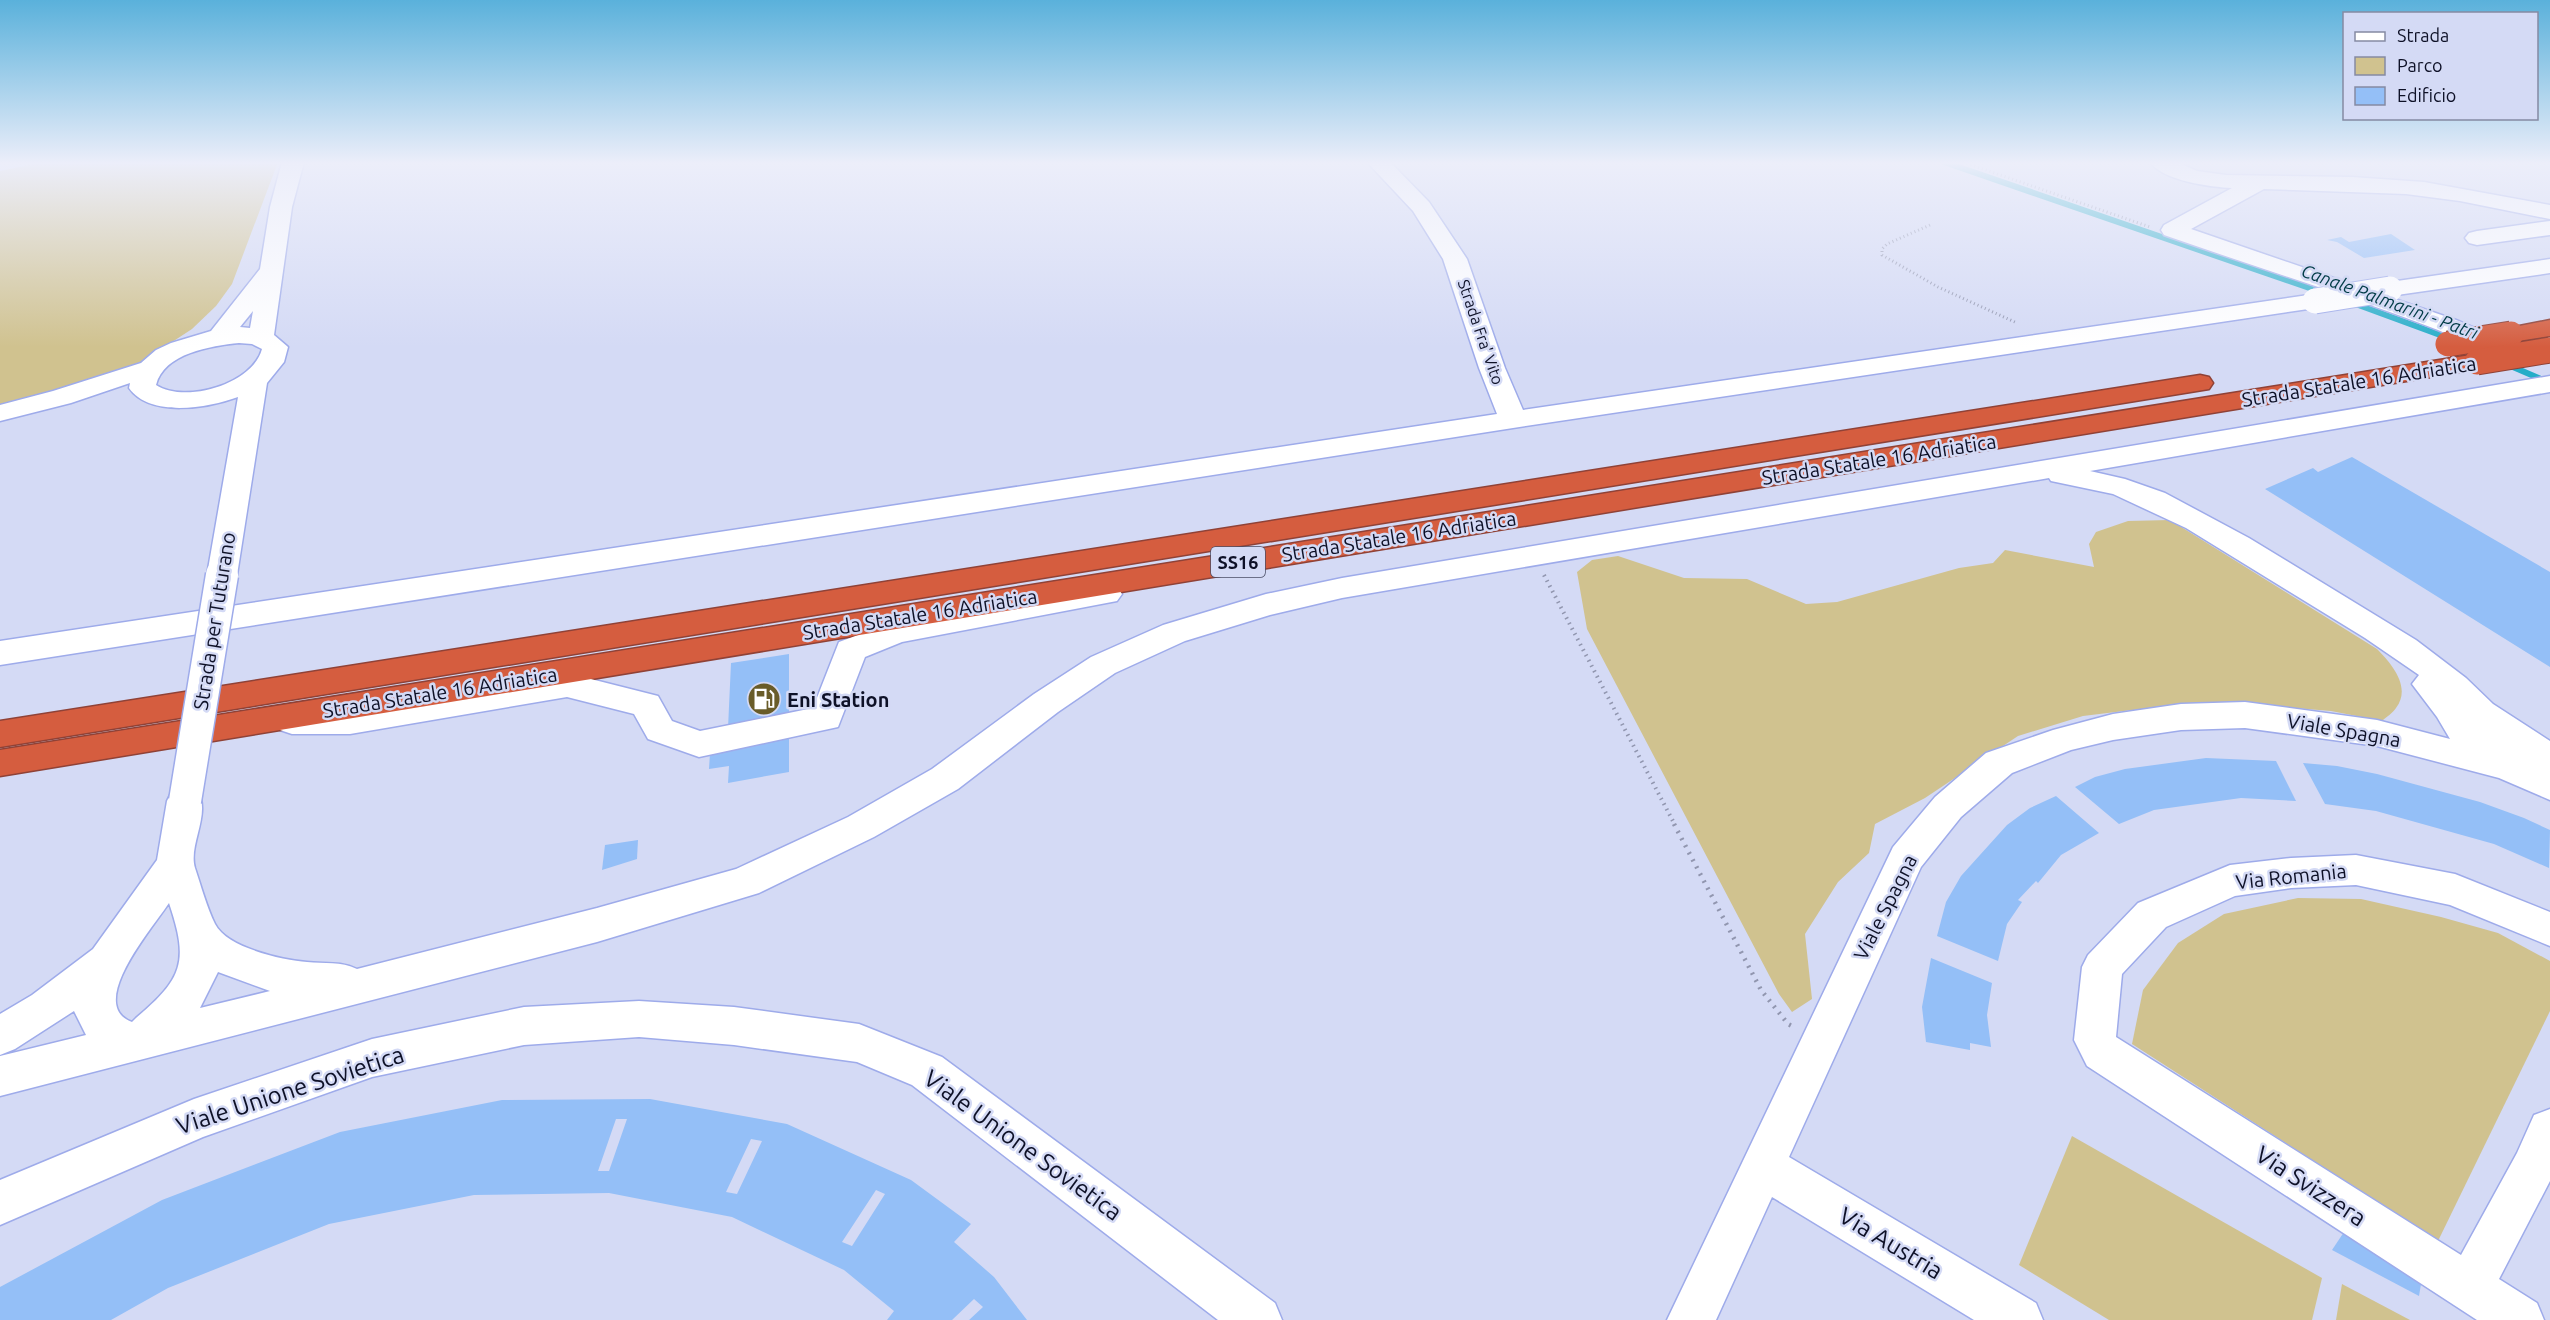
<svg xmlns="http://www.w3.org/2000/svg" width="2550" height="1320" font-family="Ubuntu,sans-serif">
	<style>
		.green { fill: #d0c28f }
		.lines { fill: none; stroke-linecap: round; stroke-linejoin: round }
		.stream { stroke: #26adc8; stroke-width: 6 }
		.building { fill: #94bff7; fill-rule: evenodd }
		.minor-casing { stroke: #9eabea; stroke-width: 3 }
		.highway-casing { stroke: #8f4237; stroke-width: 3 }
		.path-far2 { stroke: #9196af; stroke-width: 3; stroke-dasharray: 1 3; stroke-linecap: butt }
		.path-far1 { stroke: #9196af; stroke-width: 4; stroke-dasharray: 1.5 4.5; stroke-linecap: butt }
		.path { stroke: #9196af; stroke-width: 4.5; stroke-dasharray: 2 6; stroke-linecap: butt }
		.minor { fill: #fff; fill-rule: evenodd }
		.highway { fill: #d55d3f; fill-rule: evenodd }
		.minor-bridge-far1-casing { stroke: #9eabea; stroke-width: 27; stroke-linecap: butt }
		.minor-bridge-casing { stroke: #9eabea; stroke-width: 35; stroke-linecap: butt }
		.highway-bridge-casing { stroke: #8f4237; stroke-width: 27; stroke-linecap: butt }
		.minor-bridge-far1 { stroke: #fff; stroke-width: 25 }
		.minor-bridge { stroke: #fff; stroke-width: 32 }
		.highway-bridge { stroke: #d55d3f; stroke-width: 25 }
		.labels { text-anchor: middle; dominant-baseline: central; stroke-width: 5; stroke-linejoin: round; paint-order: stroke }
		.far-street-label { font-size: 16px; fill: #0e1127; stroke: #d4daf5 }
		.far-water-label { font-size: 18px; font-style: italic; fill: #003b46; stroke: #d4daf5 }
		.shield { fill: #d4daf5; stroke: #494d65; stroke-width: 1.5 }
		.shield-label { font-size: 18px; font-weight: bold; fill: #0e1127 }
		.street-label { font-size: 20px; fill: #0e1127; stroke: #d4daf5 }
		.poi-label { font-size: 20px; font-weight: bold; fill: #0e1127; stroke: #d4daf5; text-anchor: start }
		.near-street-label { font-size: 24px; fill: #0e1127; stroke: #d4daf5 }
	</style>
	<rect width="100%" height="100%" fill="#d4daf5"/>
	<g class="green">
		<path d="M44,162H278L232,284L216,306L192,329L143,361L113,375L0,405V171Z"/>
		<path d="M2170,520L2377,649C2391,663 2412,687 2396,708C2393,713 2386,717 2382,721L2331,711L2247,704L2132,710L2083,716L2018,736L1925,798L1875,824L1869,853L1838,882L1805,934L1812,999L1792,1012L1779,994L1587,629L1577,572L1592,560L1618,556L1684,578L1747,579L1806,604L1837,602L1959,568L1993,563L2005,550L2094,567L2089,544L2096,532L2128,521Z"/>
		<path d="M2298,898L2361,899L2441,917L2498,933L2550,961V1011L2438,1241L2132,1044L2143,990L2178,943L2224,914Z"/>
		<path d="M2072,1136L2322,1278L2312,1320H2109L2019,1265Z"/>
		<path d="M2342,1284L2410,1320H2336Z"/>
	</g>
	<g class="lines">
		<g class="stream">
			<path d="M1944,162L2321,292"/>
			<path d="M2353,303L2451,339"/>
			<path d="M2506,364L2550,383"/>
		</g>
	</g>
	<g class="building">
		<path d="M2391,234L2415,250L2364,258L2337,242L2327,240L2341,237L2349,242Z"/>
		<path d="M2352,457L2550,572V667L2265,489L2313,468L2318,472Z"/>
		<path d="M789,654V772L728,783L729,766L709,769L710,753L727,750L731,663Z"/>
		<path d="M2206,758L2276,761L2296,801L2241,798L2154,810L2119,824L2075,787L2095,777L2125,769Z"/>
		<path d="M2303,763L2337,766L2377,774L2480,802L2524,818L2550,830L2549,868L2494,844L2376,811L2325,804Z"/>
		<path d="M2056,796L2099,833L2061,855L2038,883L2036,881L2018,900L2022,902L2007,924L1998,961L1937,936L1946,902L1961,876L2007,825L2030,808Z"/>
		<path d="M638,840L637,859L602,870L605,845Z"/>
		<path d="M1931,958L1992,983L1987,1015L1991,1047L1970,1043V1050L1926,1042L1922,1007Z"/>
		<path d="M650,1099L787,1124L911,1180L971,1224L954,1242L994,1277L1027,1320H969L983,1307L974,1299L952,1320H887L894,1311L844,1270L732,1217L609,1193L474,1195L329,1224L168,1288L111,1320H0V1287L162,1200L340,1132L502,1100ZM616,1119H627L609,1171H598ZM751,1139L762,1141L737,1194L726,1192ZM876,1190L885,1194L852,1246L842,1242Z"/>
		<path d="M2346,1229L2422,1278L2419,1296L2332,1250Z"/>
	</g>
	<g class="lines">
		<g class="minor-casing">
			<g id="minor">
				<path d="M282,162H304L292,207L274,335L288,347L284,362L267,383L237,575L233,582L222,585L211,582L207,575L238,397C208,408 150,418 129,388L130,383L71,403L0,421V405L53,391L141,363L156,350L171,343L211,331L260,269L270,207ZM253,311L250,328L240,327ZM239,343L252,344L262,349C253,384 185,404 156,385C164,353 211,346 239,343Z"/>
				<path d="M1367,162H1390L1429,202L1467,259L1505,368L1523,410L2315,294L2324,296L2327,301L2324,306L2315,308L1513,428L0,665V641L1497,414L1479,368L1443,259L1413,211Z"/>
				<path d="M2150,162H2177L2197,171L2226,175L2352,177L2424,182L2550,205V219L2460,201L2406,194L2264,189L2191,229L2456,320L2507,342L2511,347L2507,352C2485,358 2459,339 2438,330C2348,295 2255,267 2164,235L2161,230L2164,225L2232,188C2211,187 2163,181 2150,162Z"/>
				<path d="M2550,221V235L2477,245L2469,243L2465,238L2469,233L2477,231Z"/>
				<path d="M2550,259V273L2390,296L2381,294L2378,289L2381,284L2390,282Z"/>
				<path d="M2550,376V392L2090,471L2125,479L2165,493L2249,538L2416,640L2466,678L2493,704L2550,741V800L2499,778L2377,746L2245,728L2181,730L2113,740L2071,750L2012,773L1961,817L1921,867L1789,1157L2036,1303L2043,1320H1974L1772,1197L1716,1320H1667L1893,847L1935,797L1986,753L2053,730L2113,714L2181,704L2245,702L2377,720L2450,739L2437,717L2412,684L2419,675L2365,638L2186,528L2113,494L2051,481L2049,478L1342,598L1270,615L1185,641L1115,673L1058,712L958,789L874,837L759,893L597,942L0,1096V1056L86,1035L74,1011L15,1049L0,1055V1014L32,995L93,949L157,860L167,801L172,791L185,787L198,791C211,815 188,845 195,868C201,886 207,908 215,924C227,948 283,960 307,962C324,964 341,961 357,969L597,908L736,869L848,817L932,769L1034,694L1091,657L1163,625L1266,594L1342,578ZM169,903C189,962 183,978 136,1018L132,1022C85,1005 154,926 169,903ZM218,972L270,991L200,1008Z"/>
				<path d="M1106,583L1117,587L1122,594L1117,601L902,642L865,657L838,727L699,757L648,739L634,714L567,697L350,734H292L280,730L275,721L280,712L292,708H350L567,673L658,696L672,721L700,731L813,708L839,642L896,621Z"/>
				<path d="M2356,855L2455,874L2550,912V946L2450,905L2356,885L2291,888L2235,896L2166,927L2122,974L2116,1037L2461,1255L2517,1153L2534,1115L2550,1109V1181L2499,1279L2537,1303L2544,1320H2477L2087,1066L2074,1040L2082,967L2088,955L2138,903L2230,865L2291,858Z"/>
				<path d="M639,1001L734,1007L859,1024L942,1057L1275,1303L1282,1320H1218L912,1085L857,1062L734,1045L639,1037L524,1045L372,1077L203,1137L0,1225V1180L194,1099L372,1039L524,1007Z"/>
			</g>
		</g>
		<g class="highway-casing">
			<g id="highway">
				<path d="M2550,320V336L2518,341L2509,338L2505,333L2509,328Z"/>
				<path d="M2477,354L2486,356L2490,362L2486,368L0,776V750Z"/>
				<path d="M2200,375L2209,377L2213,383L2209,389L0,747V721Z"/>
			</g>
		</g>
		<g class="path-far2">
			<path d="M1963,162L2150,227"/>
			<path d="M2526,162H2548"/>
			<path d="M1930,225L1887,244L1882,249V255L1938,287L2017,323"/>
		</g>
		<path class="path-far1" d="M1544,575L1675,825"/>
		<path class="path" d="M1674,824L1761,990L1788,1024L1794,1027"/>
		<use href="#minor" class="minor"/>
		<use href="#highway" class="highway"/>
		<g class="minor-bridge-far1-casing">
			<path id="minor-bridge-far1" d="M2315,301L2390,289"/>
		</g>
		<g class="minor-bridge-casing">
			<path id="minor-bridge" d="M185,801L222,575"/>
		</g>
		<g class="highway-bridge-casing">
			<g id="highway-bridge">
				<path d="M2448,344L2511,334"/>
				<path d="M2477,362L2550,350"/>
			</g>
		</g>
		<use href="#minor-bridge-far1" class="minor-bridge-far1"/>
		<use href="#minor-bridge" class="minor-bridge"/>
		<use href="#highway-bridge" class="highway-bridge"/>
	</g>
	<linearGradient id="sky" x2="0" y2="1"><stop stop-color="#5ab1db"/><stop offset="0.47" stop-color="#eceefa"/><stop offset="1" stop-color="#eceefa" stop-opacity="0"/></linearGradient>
	<rect width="2550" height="347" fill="url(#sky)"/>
	<defs>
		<g id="fuel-disc" transform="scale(1.725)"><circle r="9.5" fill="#695c29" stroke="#d4daf5"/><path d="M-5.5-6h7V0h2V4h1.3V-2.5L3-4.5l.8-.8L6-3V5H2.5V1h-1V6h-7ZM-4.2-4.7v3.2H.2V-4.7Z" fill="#fff"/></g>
	</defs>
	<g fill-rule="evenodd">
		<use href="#fuel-disc" x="764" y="699"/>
	</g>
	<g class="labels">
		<g class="far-street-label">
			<text transform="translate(1481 332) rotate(71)">Strada Fra' Vito</text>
		</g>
		<g class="far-water-label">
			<text transform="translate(2390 301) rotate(20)">Canale Palmarini - Patri</text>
		</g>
		<rect class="shield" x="1211" y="547" width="54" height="30" rx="4.5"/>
		<g class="shield-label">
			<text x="1238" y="562">SS16</text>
		</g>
		<g class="street-label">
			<text transform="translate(2359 381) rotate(-9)">Strada Statale 16 Adriatica</text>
			<text transform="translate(1879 459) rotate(-9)">Strada Statale 16 Adriatica</text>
			<text transform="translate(1399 536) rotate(-9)">Strada Statale 16 Adriatica</text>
			<text transform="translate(920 614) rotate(-9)">Strada Statale 16 Adriatica</text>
			<text transform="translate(214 621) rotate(-81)">Strada per Tuturano</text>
			<text transform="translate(440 692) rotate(-9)">Strada Statale 16 Adriatica</text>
			<text transform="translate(2344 730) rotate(10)">Viale Spagna</text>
			<text transform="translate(2291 876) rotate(-6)">Via Romania</text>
			<text transform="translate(1885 907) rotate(-63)">Viale Spagna</text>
		</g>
		<g class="poi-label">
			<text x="787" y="699">Eni Station</text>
		</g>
		<g class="near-street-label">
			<text transform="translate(290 1090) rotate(-18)">Viale Unione Sovietica</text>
			<text transform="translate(1023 1145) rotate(36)">Viale Unione Sovietica</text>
			<text transform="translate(2311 1186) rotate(33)">Via Svizzera</text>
			<text transform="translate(1891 1243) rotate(31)">Via Austria</text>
		</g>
	</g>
	<rect x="2343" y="12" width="195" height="108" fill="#d4daf5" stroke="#858aa3" stroke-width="1.5"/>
	<rect x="2355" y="32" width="30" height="9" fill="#ffffff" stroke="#858aa3" stroke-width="1.5"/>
	<text x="2397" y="42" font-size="18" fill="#0e1127">Strada</text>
	<rect x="2355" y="57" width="30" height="18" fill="#d0c28f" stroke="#858aa3" stroke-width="1.5"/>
	<text x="2397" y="72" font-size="18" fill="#0e1127">Parco</text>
	<rect x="2355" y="87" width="30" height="18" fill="#94bff7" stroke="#858aa3" stroke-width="1.5"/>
	<text x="2397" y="102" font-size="18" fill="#0e1127">Edificio</text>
</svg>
